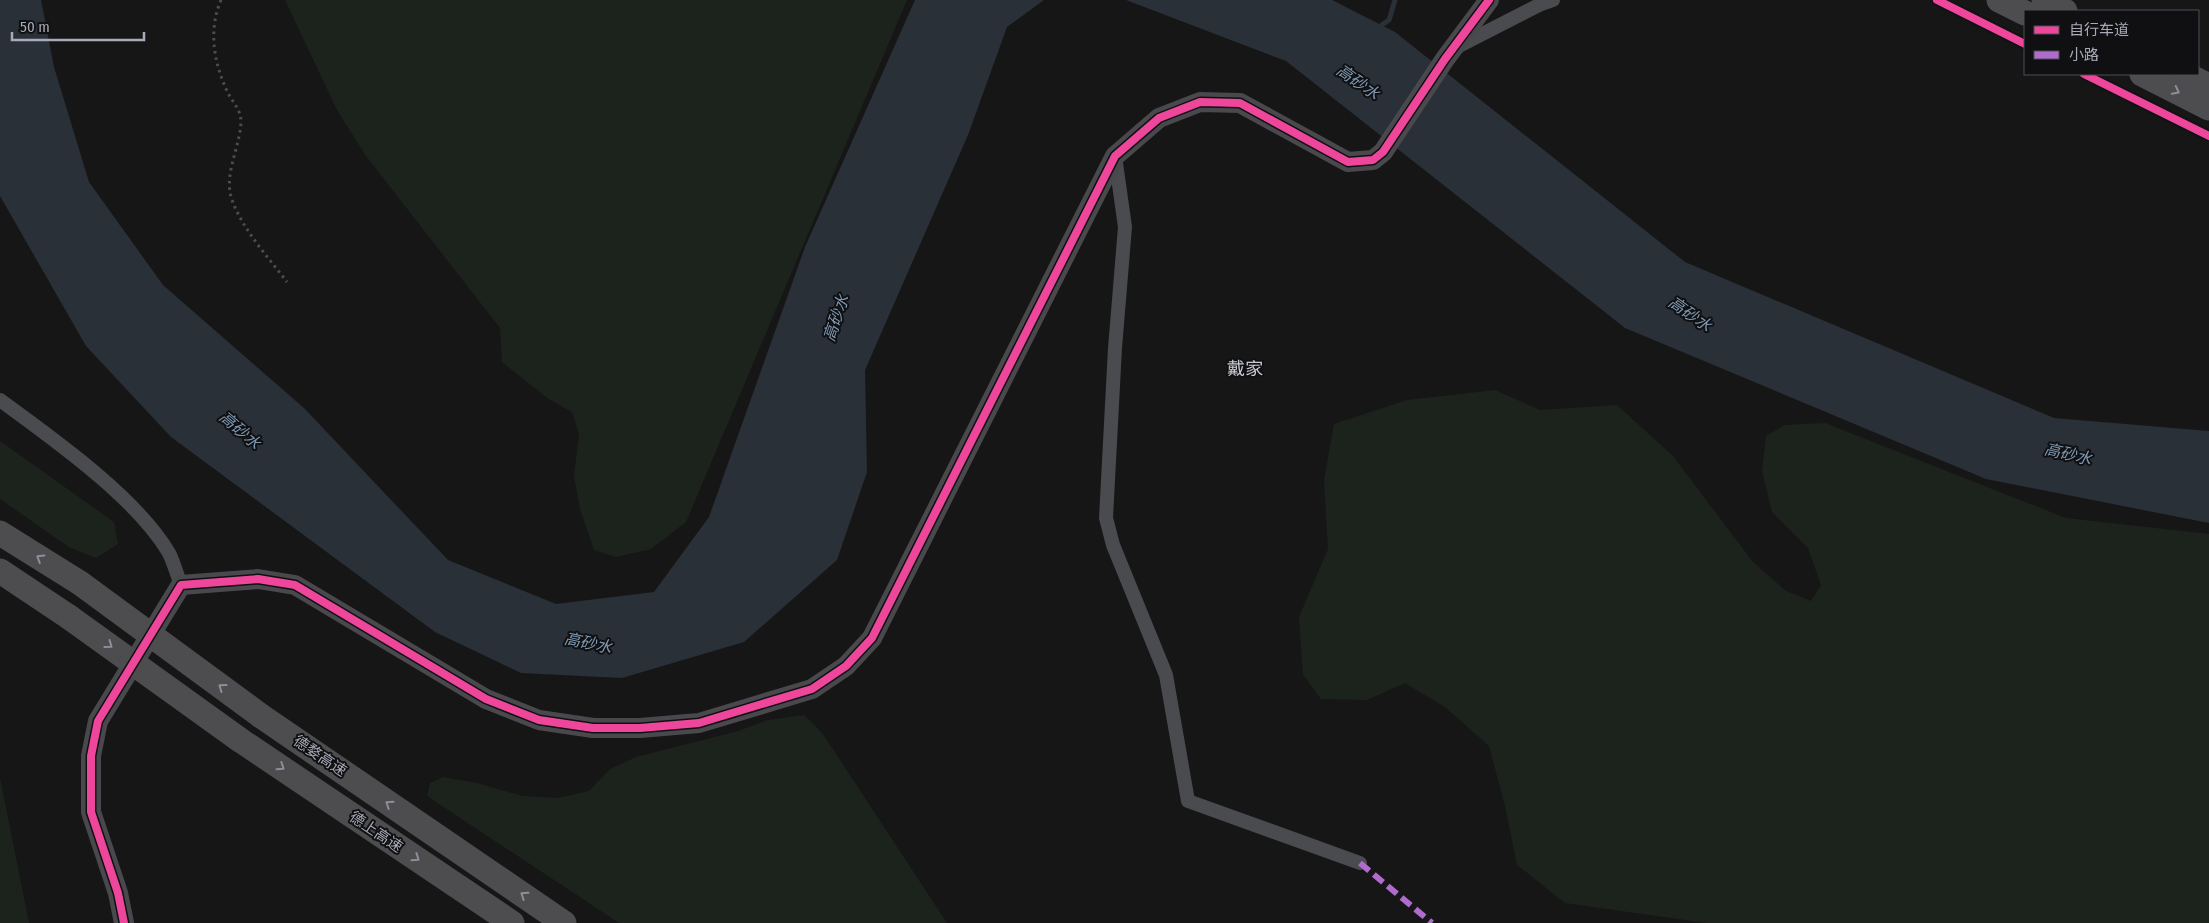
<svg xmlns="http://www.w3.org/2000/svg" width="2209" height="923" font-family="'Fira Sans Condensed','Noto Sans SC',sans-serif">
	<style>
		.green { fill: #1c231d }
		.water { fill: #293038 }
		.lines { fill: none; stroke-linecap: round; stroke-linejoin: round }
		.stream { stroke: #293038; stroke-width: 5 }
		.path { stroke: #4c4d51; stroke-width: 3; stroke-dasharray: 2.5 4; stroke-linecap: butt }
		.street { stroke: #4a4b4f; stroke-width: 14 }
		.secondary { stroke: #49494d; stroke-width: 20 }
		.highway { stroke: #4d4d50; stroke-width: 25 }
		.highway-bridge { stroke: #4d4d50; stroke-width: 25 }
		.quiet { stroke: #b06ccc; stroke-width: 6; stroke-dasharray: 12 6; stroke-linecap: butt }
		.cycleway-casing { stroke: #101012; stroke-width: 11 }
		.cycleway { stroke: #ed469a; stroke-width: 8 }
		.oneway { stroke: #8c8f98 }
		.labels { text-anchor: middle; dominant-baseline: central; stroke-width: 4; stroke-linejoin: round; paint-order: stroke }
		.street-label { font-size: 15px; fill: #a7abb7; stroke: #101012 }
		.water-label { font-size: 16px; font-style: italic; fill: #7d98b3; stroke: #101012 }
		.quarter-label { font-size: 18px; fill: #c8cad3; stroke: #101012 }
	</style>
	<rect width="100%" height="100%" fill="#161616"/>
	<g class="green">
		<path d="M285,0H907L686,522L651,549L616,557L594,550L580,509L574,476L579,434L572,412L547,398L502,362L500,328L366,156L337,110Z"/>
		<path d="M1495,390L1540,410L1617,405L1673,456L1753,562L1786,591L1811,601L1821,585L1808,548L1772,512L1762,471L1766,436L1785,425L1825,423L2066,518L2209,534V923H1706L1565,903L1517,865L1505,806L1489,746L1445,707L1405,683L1367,700L1321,699L1303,675L1299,617L1328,549L1324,481L1334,424L1407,400Z"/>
		<path d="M0,441L114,522L118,544L96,558L69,547L0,499Z"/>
		<path d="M804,715L823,734L947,923H619L427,796L430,783L443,777L477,783L522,796L558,798L589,791L610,769L636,757L738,731L768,720Z"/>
		<path d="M0,778L29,923H0Z"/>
	</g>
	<g class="water">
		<path d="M0,0H41L54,67L89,182L163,285L304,408L448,560L556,604L654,592L709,517L805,247L915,0H1044L1007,27L968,135L865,370L867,472L837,560L744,642L622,678L521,673L435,632L171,437L86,346L0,196Z"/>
		<path d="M1126,0H1332L1395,32L1685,262L2054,418L2209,431V523L1986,479L1625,328L1286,61Z"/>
	</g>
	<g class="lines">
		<path class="stream" d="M1376,29L1389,20L1395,0"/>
		<path class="path" d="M221,0C208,30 214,63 227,91C232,102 241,109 241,122C240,148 223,175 232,200C243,230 268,257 287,282"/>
		<g class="street">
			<path d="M1455,48L1539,5L1553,0"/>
			<path d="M1115,156L1125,227L1115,348L1106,518L1113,545L1166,675L1188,801L1360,863"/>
			<path d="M0,400C53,439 136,497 169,553C174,563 177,575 181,585"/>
		</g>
		<path class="secondary" d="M124,923L118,893L91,812V756L98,721L181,585L258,579L295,585L486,699L539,720L593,728H640L699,723L812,689L846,666L872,638L1115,156L1159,118L1200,102L1240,103L1348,162L1373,160L1383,152L1445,59L1489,0"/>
		<g class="highway">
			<path d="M1999,0L2025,13"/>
			<path d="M2044,0L2065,11"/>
			<path d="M2142,74L2209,108"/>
			<path d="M2185,74L2209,86"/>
			<path d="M0,533L80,583"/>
			<path d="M0,571L69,617"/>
			<path d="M261,716L564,923"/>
			<path d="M240,740L512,923"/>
		</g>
		<g class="highway-bridge">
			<path d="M80,583L261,716"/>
			<path d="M69,617L240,740"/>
		</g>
		<path class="quiet" d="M1360,863L1432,923"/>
		<g class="cycleway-casing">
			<g id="cycleway">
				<path d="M1937,0L2025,44"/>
				<path d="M2084,74L2209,136"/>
				<path d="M124,923L118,893L91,812V756L98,721L181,585L258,579L295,585L486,699L539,720L593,728H640L699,723L812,689L846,666L872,638L1115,156L1159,118L1200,102L1240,103L1348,162L1373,160L1383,152L1445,59L1489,0"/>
			</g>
		</g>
		<use href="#cycleway" class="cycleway"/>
	</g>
	<defs><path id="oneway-chevron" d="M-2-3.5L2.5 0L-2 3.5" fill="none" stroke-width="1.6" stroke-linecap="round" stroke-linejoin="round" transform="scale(1.25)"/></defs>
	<g class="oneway">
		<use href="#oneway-chevron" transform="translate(2176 91) rotate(27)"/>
		<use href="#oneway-chevron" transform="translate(40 558) rotate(-148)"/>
		<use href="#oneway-chevron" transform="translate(109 645) rotate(36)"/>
		<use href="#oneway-chevron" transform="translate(222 687) rotate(-144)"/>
		<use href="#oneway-chevron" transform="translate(281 767) rotate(34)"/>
		<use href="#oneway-chevron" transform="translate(389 804) rotate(-146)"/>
		<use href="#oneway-chevron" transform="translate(416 858) rotate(34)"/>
		<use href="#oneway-chevron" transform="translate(524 895) rotate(-146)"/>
	</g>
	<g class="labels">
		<g class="street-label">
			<text transform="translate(320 756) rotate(34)">德婺高速</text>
			<text transform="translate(376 832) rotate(34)">德上高速</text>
		</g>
		<g class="water-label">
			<text transform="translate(1358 82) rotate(35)">高砂水</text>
			<text transform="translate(1690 314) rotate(35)">高砂水</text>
			<text transform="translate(836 318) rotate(-71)">高砂水</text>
			<text transform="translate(240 430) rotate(41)">高砂水</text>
			<text transform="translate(2068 454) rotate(13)">高砂水</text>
			<text transform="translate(588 643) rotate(12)">高砂水</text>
		</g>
		<g class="quarter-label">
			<text x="1245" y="369">戴家</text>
		</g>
	</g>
	<rect x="2024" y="10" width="175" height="65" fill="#101012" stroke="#4c4e54"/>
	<rect x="2034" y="26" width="25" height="8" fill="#ed469a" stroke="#4c4e54"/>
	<text x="2069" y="35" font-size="15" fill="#a7abb7">自行车道</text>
	<rect x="2034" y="51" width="25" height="8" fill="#b06ccc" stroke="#4c4e54"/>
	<text x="2069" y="60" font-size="15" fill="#a7abb7">小路</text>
	<path d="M12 32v8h132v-8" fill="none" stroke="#a7abb7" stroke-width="2.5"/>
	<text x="20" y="32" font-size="15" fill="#a7abb7" stroke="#101012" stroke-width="4" paint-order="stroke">50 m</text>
</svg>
